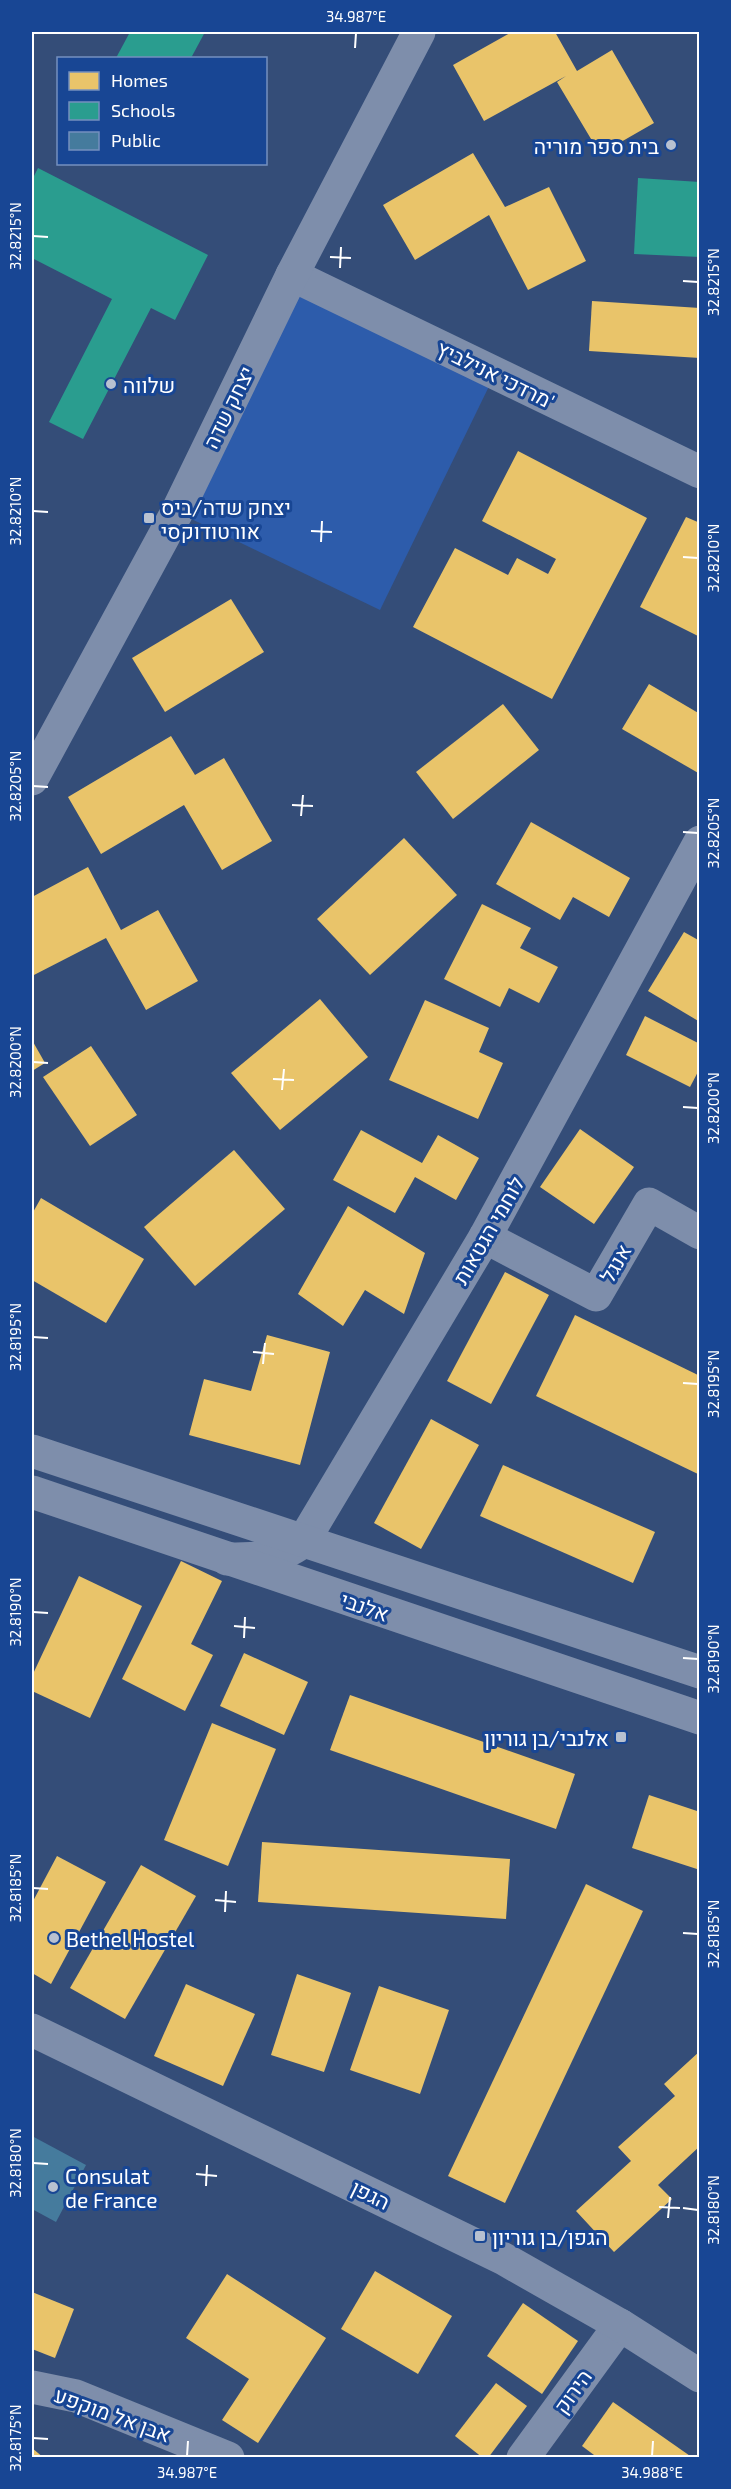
<svg xmlns="http://www.w3.org/2000/svg" width="731" height="2489" font-family="'Exo 2',Heebo,sans-serif">
	<style>
		.green { fill: #2d5cab }
		.homes { fill: #e9c46a }
		.schools { fill: #2a9d8f }
		.public { fill: #457b9d }
		.lines { fill: none; stroke-linecap: round; stroke-linejoin: round }
		.minor { stroke: #7e8eab; stroke-width: 33 }
		.tertiary { stroke: #7e8eab; stroke-width: 33 }
		.ticks { fill: none; stroke: #fff; stroke-width: 2 }
		.poi-dot { fill: #b8c1d0; stroke: #184694; stroke-width: 2 }
		.labels { text-anchor: middle; dominant-baseline: central; stroke-width: 6; stroke-linejoin: round; paint-order: stroke }
		.poi-label { font-size: 21px; fill: #fff; stroke: #184694; text-anchor: start }
		.street-label { font-size: 21px; fill: #fff; stroke: #184694 }
		.neatline { fill: none; stroke: #fff; stroke-width: 2 }
		.ticks-label { font-size: 15px; text-anchor: middle; fill: #fff }
	</style>
	<rect width="100%" height="100%" fill="#344d78"/>
	<path class="green" d="M292,275L495,374L380,610L177,512Z"/>
	<g class="homes">
		<path d="M512,32H555L577,71L612,50L654,123L600,154L557,82L566,76L484,121L453,65Z"/>
		<path d="M473,153L505,207L549,187L586,261L528,290L489,215L415,260L383,205Z"/>
		<path d="M592,301L700,308V358L589,351Z"/>
		<path d="M518,451L647,518L552,699L413,627L455,548L508,575L517,558L548,574L556,559L482,521Z"/>
		<path d="M686,517L700,523V637L640,607Z"/>
		<path d="M231,599L264,652L165,712L132,658Z"/>
		<path d="M649,684L700,714V774L622,729Z"/>
		<path d="M503,704L539,750L453,819L416,772Z"/>
		<path d="M171,736L195,775L224,758L272,841L222,870L184,805L101,854L68,797Z"/>
		<path d="M531,822L630,878L609,917L573,897L560,920L496,884Z"/>
		<path d="M404,838L457,895L370,975L317,919Z"/>
		<path d="M88,867L121,930L158,910L198,981L146,1010L106,938L32,976V897Z"/>
		<path d="M482,904L531,928L520,948L558,967L539,1003L509,988L500,1007L444,979Z"/>
		<path d="M684,932L700,941V1022L648,991Z"/>
		<path d="M320,999L368,1057L280,1130L231,1073Z"/>
		<path d="M425,1000L489,1028L479,1052L503,1063L478,1119L389,1080Z"/>
		<path d="M645,1016L700,1044V1068L690,1087L626,1055Z"/>
		<path d="M32,1040L45,1063L32,1071Z"/>
		<path d="M91,1046L137,1115L90,1146L43,1077Z"/>
		<path d="M580,1129L634,1167L594,1224L540,1187Z"/>
		<path d="M361,1130L422,1163L438,1135L479,1158L456,1200L415,1177L395,1213L333,1180Z"/>
		<path d="M234,1150L285,1209L195,1286L144,1227Z"/>
		<path d="M41,1198L144,1259L106,1323L32,1280V1214Z"/>
		<path d="M348,1206L425,1253L404,1314L365,1290L343,1326L298,1294Z"/>
		<path d="M505,1272L549,1295L491,1404L447,1381Z"/>
		<path d="M575,1315L700,1376V1475L536,1396Z"/>
		<path d="M267,1335L330,1352L300,1465L189,1435L204,1379L251,1391Z"/>
		<path d="M431,1419L479,1445L421,1549L374,1523Z"/>
		<path d="M503,1465L655,1532L633,1583L480,1516Z"/>
		<path d="M181,1561L222,1581L191,1644L213,1655L185,1711L122,1679Z"/>
		<path d="M79,1576L142,1606L90,1718L32,1691V1676Z"/>
		<path d="M244,1653L308,1682L284,1735L220,1706Z"/>
		<path d="M350,1695L575,1774L556,1829L330,1750Z"/>
		<path d="M212,1723L276,1749L228,1866L164,1840Z"/>
		<path d="M649,1795L700,1812V1870L632,1848Z"/>
		<path d="M262,1842L510,1859L506,1919L258,1902Z"/>
		<path d="M57,1856L106,1882L51,1984L32,1973V1903Z"/>
		<path d="M141,1865L196,1896L125,2019L70,1988Z"/>
		<path d="M586,1884L643,1911L505,2203L448,2176Z"/>
		<path d="M297,1974L351,1993L324,2072L271,2055Z"/>
		<path d="M186,1984L255,2014L223,2086L154,2056Z"/>
		<path d="M379,1986L449,2010L420,2094L350,2070Z"/>
		<path d="M700,2051V2146L658,2185L672,2199L614,2252L576,2211L631,2161L618,2147L675,2096L664,2084Z"/>
		<path d="M375,2271L452,2316L418,2374L341,2329Z"/>
		<path d="M227,2274L326,2338L258,2443L222,2420L249,2379L186,2338Z"/>
		<path d="M32,2292L74,2309L55,2358L32,2349Z"/>
		<path d="M523,2303L578,2341L542,2394L487,2356Z"/>
		<path d="M496,2383L527,2406L488,2458H483L455,2436Z"/>
		<path d="M613,2402L693,2458H598L582,2446Z"/>
		<path d="M32,2448L44,2458H32Z"/>
	</g>
	<g class="schools">
		<path d="M130,32H205L191,58H116Z"/>
		<path d="M38,168L208,255L175,320L151,308L83,439L49,422L112,299L32,258V180Z"/>
		<path d="M638,178L700,182V257L634,254Z"/>
	</g>
	<path class="public" d="M32,2136L86,2165L56,2222L32,2209Z"/>
	<g class="lines">
		<g class="minor">
			<path d="M292,275L700,472"/>
			<path d="M32,779L177,512L292,275L419,32"/>
			<path d="M485,1237L596,1295L649,1204L700,1233"/>
			<path d="M227,1559C253,1559 284,1559 304,1540L485,1237L700,842"/>
			<path d="M32,2387L76,2396L228,2458"/>
			<path d="M523,2458L620,2325"/>
		</g>
		<g class="tertiary">
			<path d="M32,1451L700,1672"/>
			<path d="M32,1492L700,1718"/>
			<path d="M32,2030L504,2259L620,2325L700,2376"/>
		</g>
	</g>
	<path class="ticks" d="M355,48L356,33M33,236L48,237M330,257L351,258M340,268L341,247M683,281L698,282M33,511L48,512M311,531L332,532M321,542L322,521M683,557L698,558M33,786L48,787M292,805L313,806M301,816L303,795M683,832L698,833M33,1062L48,1063M273,1079L294,1080M282,1090L284,1069M683,1107L698,1108M33,1337L48,1338M253,1352L274,1354M263,1364L265,1343M683,1383L698,1384M33,1612L48,1613M234,1626L255,1628M244,1638L245,1617M683,1658L698,1659M33,1888L48,1889M215,1900L236,1902M225,1912L226,1891M683,1933L698,1934M33,2163L48,2164M196,2174L217,2176M206,2186L207,2165M659,2207L680,2208M683,2208L698,2210M668,2218L670,2197M33,2438L48,2439M187,2456L188,2441M652,2456L653,2441"/>
	<g class="poi-dot">
		<circle cx="671" cy="145" r="6"/>
		<circle cx="111" cy="384" r="6"/>
		<rect x="143" y="512" width="12" height="12" rx="3"/>
		<rect x="615" y="1731" width="12" height="12" rx="3"/>
		<circle cx="54" cy="1938" r="6"/>
		<circle cx="53" cy="2187" r="6"/>
		<rect x="474" y="2230" width="12" height="12" rx="3"/>
	</g>
	<g class="labels">
		<g class="poi-label">
			<text x="659" y="145" text-anchor="end">בית ספר מוריה</text>
			<text x="123" y="384">שלווה</text>
			<text x="161" y="506">יצחק שדה/ביס<tspan x="161" dy="24">אורטודוקסי</tspan></text>
			<text x="609" y="1737" text-anchor="end">אלנבי/בן גוריון</text>
			<text x="66" y="1938">Bethel Hostel</text>
			<text x="65" y="2175">Consulat<tspan x="65" dy="24">de France</tspan></text>
			<text x="492" y="2236">הגפן/בן גוריון</text>
		</g>
		<g class="street-label">
			<text transform="translate(496 374) rotate(26)">מרדכי אנילביץ'</text>
			<text transform="translate(228 407) rotate(-64)">יצחק שדה</text>
			<text transform="translate(488 1230) rotate(-60)">לוחמי הגטאות</text>
			<text transform="translate(615 1263) rotate(-60)">אנגל</text>
			<text transform="translate(365 1606) rotate(19)">אלנבי</text>
			<text transform="translate(371 2194) rotate(26)">הגפן</text>
			<text transform="translate(572 2391) rotate(-54)">הירוק</text>
			<text transform="translate(113 2414) rotate(20)">אבן אל מוקפע</text>
		</g>
	</g>
	<rect width="731" height="2489" fill="none" stroke="#184694" stroke-width="66"/>
	<rect x="57" y="57" width="210" height="108" fill="#184694" stroke="#7490bf" stroke-width="1.5"/>
	<rect x="69" y="72" width="30" height="18" fill="#e9c46a" stroke="#7490bf" stroke-width="1.5"/>
	<text x="111" y="87" font-size="18" fill="#ffffff">Homes</text>
	<rect x="69" y="102" width="30" height="18" fill="#2a9d8f" stroke="#7490bf" stroke-width="1.5"/>
	<text x="111" y="117" font-size="18" fill="#ffffff">Schools</text>
	<rect x="69" y="132" width="30" height="18" fill="#457b9d" stroke="#7490bf" stroke-width="1.5"/>
	<text x="111" y="147" font-size="18" fill="#ffffff">Public</text>
	<rect x="33" y="33" width="665" height="2423" class="neatline"/>
	<g class="ticks-label">
		<text x="356" y="22">34.987°E</text>
		<text transform="translate(16 236) rotate(-90)" y="5">32.8215°N</text>
		<text transform="translate(714 282) rotate(-90)" y="5">32.8215°N</text>
		<text transform="translate(16 511) rotate(-90)" y="5">32.8210°N</text>
		<text transform="translate(714 558) rotate(-90)" y="5">32.8210°N</text>
		<text transform="translate(16 786) rotate(-90)" y="5">32.8205°N</text>
		<text transform="translate(714 833) rotate(-90)" y="5">32.8205°N</text>
		<text transform="translate(16 1062) rotate(-90)" y="5">32.8200°N</text>
		<text transform="translate(714 1108) rotate(-90)" y="5">32.8200°N</text>
		<text transform="translate(16 1337) rotate(-90)" y="5">32.8195°N</text>
		<text transform="translate(714 1384) rotate(-90)" y="5">32.8195°N</text>
		<text transform="translate(16 1612) rotate(-90)" y="5">32.8190°N</text>
		<text transform="translate(714 1659) rotate(-90)" y="5">32.8190°N</text>
		<text transform="translate(16 1888) rotate(-90)" y="5">32.8185°N</text>
		<text transform="translate(714 1934) rotate(-90)" y="5">32.8185°N</text>
		<text transform="translate(16 2163) rotate(-90)" y="5">32.8180°N</text>
		<text transform="translate(714 2210) rotate(-90)" y="5">32.8180°N</text>
		<text transform="translate(16 2438) rotate(-90)" y="5">32.8175°N</text>
		<text x="187" y="2478">34.987°E</text>
		<text x="652" y="2478">34.988°E</text>
	</g>
</svg>
